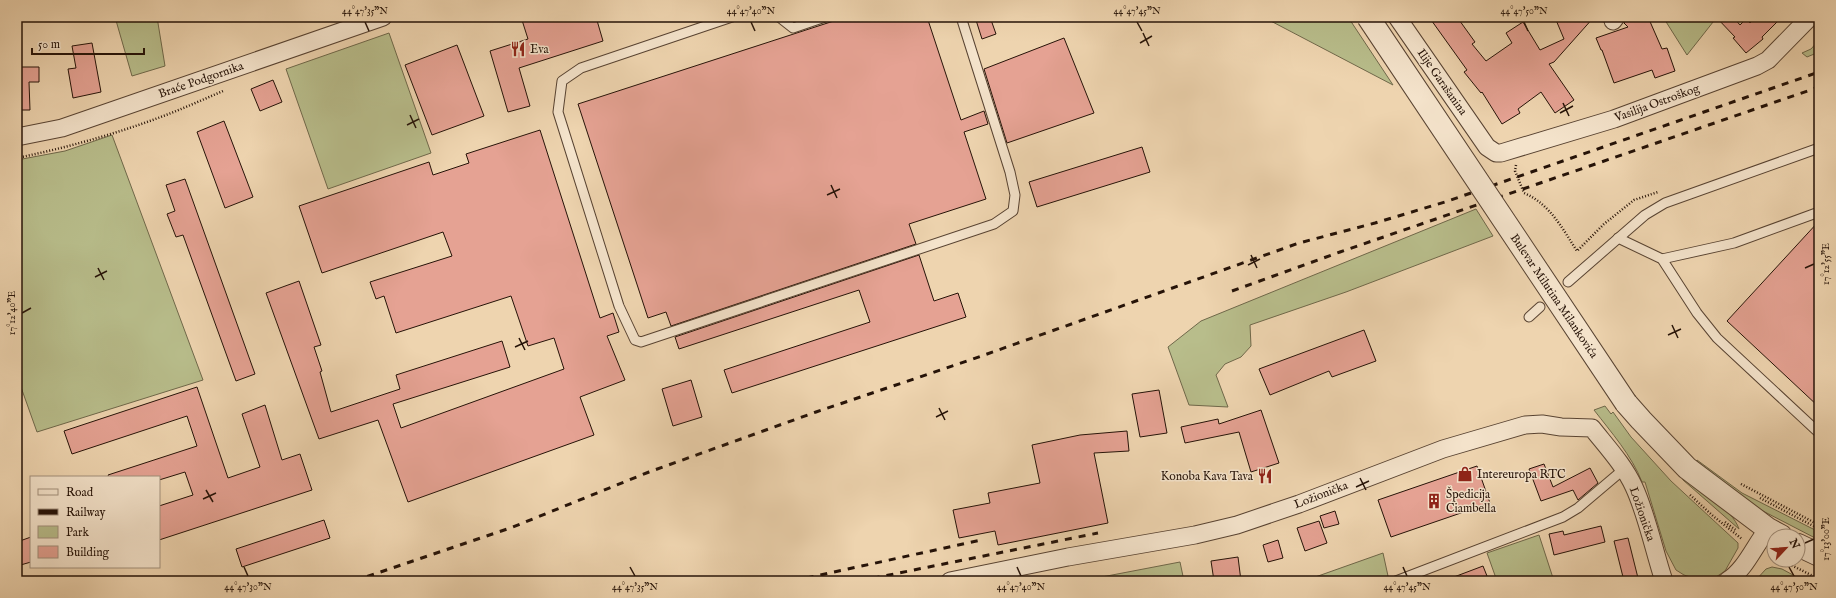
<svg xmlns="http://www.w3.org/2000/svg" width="1836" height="598" font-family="'IM FELL English',serif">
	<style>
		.green { fill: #b8bd8b; stroke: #6f684a }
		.building { fill: #e5a293; stroke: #261308 }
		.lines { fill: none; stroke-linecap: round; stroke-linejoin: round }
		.service-casing { stroke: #584332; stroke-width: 11 }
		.minor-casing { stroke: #584332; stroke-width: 19 }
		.tertiary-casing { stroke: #584332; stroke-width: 24 }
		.path { stroke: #261308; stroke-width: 2.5; stroke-dasharray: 1 2; stroke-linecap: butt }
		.service { stroke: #f4e3cb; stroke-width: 9 }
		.minor { stroke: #f4e3cb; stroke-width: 17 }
		.tertiary { stroke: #f4e3cb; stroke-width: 22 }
		.rail { stroke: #261308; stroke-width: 3; stroke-dasharray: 7 7; stroke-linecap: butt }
		.tertiary-bridge-casing { stroke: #584332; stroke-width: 24; stroke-linecap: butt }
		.tertiary-bridge { stroke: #f4e3cb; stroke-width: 22 }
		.ticks { fill: none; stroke: #261308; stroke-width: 1.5 }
		.labels { text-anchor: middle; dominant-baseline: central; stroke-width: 3; stroke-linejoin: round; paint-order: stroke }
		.poi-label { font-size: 12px; fill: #261308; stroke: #f4e3cb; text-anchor: start }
		.street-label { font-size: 12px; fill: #261308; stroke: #f4e3cb }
		.neatline { fill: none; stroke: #261308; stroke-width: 1.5 }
		.ticks-label { font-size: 10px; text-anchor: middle; fill: #261308 }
	</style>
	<rect width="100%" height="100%" fill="#eed4af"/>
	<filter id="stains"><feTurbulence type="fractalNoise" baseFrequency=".005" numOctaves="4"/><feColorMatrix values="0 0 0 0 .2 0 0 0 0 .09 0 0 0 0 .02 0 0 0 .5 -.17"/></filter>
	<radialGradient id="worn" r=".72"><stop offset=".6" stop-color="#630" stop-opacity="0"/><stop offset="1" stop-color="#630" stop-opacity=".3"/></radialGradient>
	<g class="green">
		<path d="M115,17H157L165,66L132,76Z"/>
		<path d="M1265,17H1348L1393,85L1265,18Z"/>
		<path d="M1663,17H1717L1687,55Z"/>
		<path d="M389,33L431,153L328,189L286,69Z"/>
		<path d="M1819,40V52L1807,57L1802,53L1811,49Z"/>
		<path d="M112,135L203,380L37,432L17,376V160L65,151Z"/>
		<path d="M1476,209L1493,236L1346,292L1250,325L1251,346L1241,357L1225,364L1216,375L1228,407L1189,405L1168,347L1201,321Z"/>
		<path d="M1605,406L1611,414L1613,412L1631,437L1671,481L1738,543V548L1725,571L1716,577L1707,581L1700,580L1684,575L1676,570L1666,551L1645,482H1642C1632,456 1611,432 1594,410Z"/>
		<path d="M1697,460L1742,493L1819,532V540L1761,510L1716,478L1696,461Z"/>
		<path d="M1682,477C1699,490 1732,508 1739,529L1683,480Z"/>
		<path d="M1539,535L1554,581H1497L1487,553Z"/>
		<path d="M1383,553L1388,576L1372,581H1304Z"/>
		<path d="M1180,562L1184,581H1082L1086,580Z"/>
		<path d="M1772,567L1782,569L1804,581H1755L1766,569Z"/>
	</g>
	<g class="building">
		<path d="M521,17H558V20L569,17H596L603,41L519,68L530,106L508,112L490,51L528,39Z"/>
		<path d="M846,17H927L961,120L984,111L988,124L964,132L986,199L909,224L916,244L671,326L666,312L648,318L578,104Z"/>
		<path d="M975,17H990L996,34L982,39Z"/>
		<path d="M1429,17H1457L1475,42L1472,44L1486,61L1512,43L1506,33L1523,22L1540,50L1564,39L1556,20L1562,17H1594L1554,62L1549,64L1574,100L1555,113L1541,92L1518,109L1520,113L1502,124L1482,92L1481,93L1464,72L1467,70Z"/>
		<path d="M1626,17H1648L1662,49L1667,48L1675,71L1655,78L1652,70L1614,83L1602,50H1601L1596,38L1628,27L1624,23Z"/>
		<path d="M1716,17H1733L1740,25L1746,19L1750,23L1756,17H1782L1762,37L1763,39L1746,53L1733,38L1735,37Z"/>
		<path d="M1064,38L1094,113L1007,143L984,69Z"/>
		<path d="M92,43L101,92L73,98L68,69L76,68L72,46Z"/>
		<path d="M457,45L484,116L432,135L405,65Z"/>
		<path d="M17,67H39V82H29L30,110H17Z"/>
		<path d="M273,80L282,102L260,111L251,89Z"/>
		<path d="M224,121L253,197L225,208L197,132Z"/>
		<path d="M540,130L600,318L613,313L619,332L607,336L625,380L580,397L594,435L408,502L378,420L319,439L266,293L299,281L321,345L314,347L322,371L320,372L331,412L400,389L396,375L502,341L510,367L393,404L401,428L564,369L554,338L528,346L511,296L396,333L384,296L376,299L370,282L452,256L443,232L322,273L299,206L429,162L433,175L469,163L466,154Z"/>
		<path d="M1142,147L1150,172L1037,207L1029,182Z"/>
		<path d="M185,179L255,374L236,381L183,235L176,237L167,214L175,211L166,185Z"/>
		<path d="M1819,221V407L1727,321Z"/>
		<path d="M919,255L934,301L958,293L966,317L732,393L724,370L870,322L859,290L679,349L675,337Z"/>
		<path d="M1364,330L1376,361L1332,377L1329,371L1270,395L1259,369Z"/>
		<path d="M691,380L702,417L673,426L662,389Z"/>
		<path d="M197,387L228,478L260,467L242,414L265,405L282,460L300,454L312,490L159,540V506L193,495L185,472L159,480V477H109L108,475L197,446L187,416L72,454L64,431Z"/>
		<path d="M1159,390L1167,433L1140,437L1132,394Z"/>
		<path d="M1261,410L1279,463L1251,472L1239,432L1185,443L1181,427L1218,419L1219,424Z"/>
		<path d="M1127,431L1129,451L1094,453L1108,523L998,545L995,531L959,538L953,510L990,503L988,493L1040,483L1032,445L1080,435Z"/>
		<path d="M1544,464L1553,487L1590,468L1598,483L1578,500L1573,490L1541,501L1529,469Z"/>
		<path d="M1477,466L1490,503L1391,537L1378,500Z"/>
		<path d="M1335,511L1339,524L1324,528L1320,516Z"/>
		<path d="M324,520L330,538L242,567L236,549Z"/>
		<path d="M1319,521L1327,543L1305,551L1297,528Z"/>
		<path d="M1601,526L1605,542L1554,555L1549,534L1563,531L1564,535Z"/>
		<path d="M31,537V562L17,566V542Z"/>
		<path d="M1628,538L1638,578L1624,581L1614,541Z"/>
		<path d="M1278,540L1283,558L1268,562L1263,545Z"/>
		<path d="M1238,557L1241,581H1214L1211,561Z"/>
		<path d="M1483,566L1489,581H1446V580Z"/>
	</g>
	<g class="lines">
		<g class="service-casing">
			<g id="service">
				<path d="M732,17L581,68L562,81L558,112L619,306L635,340L641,342L994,224L1013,211L1015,195L1010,172L961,17"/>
				<path d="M779,17L793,28L825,17"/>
				<path d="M1618,238L1662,259L1697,313L1717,338L1819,433"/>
				<path d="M1662,259L1734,243L1819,212"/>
				<path d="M1568,282L1645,215L1665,203L1819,148"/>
				<path d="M1529,317L1540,307"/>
				<path d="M1396,581L1563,517L1578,508L1624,469"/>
			</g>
		</g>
		<g class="minor-casing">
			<g id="minor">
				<path d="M1397,17L1487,147L1496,153H1501L1614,119L1757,66L1768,60L1810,17"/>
				<path d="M1613,21L1616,17"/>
				<path d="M17,137L62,128L91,118L383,17"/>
				<path d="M950,581L1068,557L1195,535L1237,525L1299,504L1443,449L1525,425L1542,424L1561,427L1592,428C1607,447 1624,465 1634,487C1647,515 1654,551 1664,581"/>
				<path d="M1727,581C1746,569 1754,546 1768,529"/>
			</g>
		</g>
		<g class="tertiary-casing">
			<g id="tertiary">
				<path d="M1626,403L1641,420L1687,468L1768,529L1781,536"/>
				<path d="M1798,545L1819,555"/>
			</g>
		</g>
		<g class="path">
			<path d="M17,158C65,148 112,135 158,118C180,110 202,100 223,91"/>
			<path d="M1516,165L1515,171L1524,193C1550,204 1562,228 1577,251L1604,224L1634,200L1658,192"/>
			<path d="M1741,484L1819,525"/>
			<path d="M1690,495L1713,516L1742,539"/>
			<path d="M1760,498L1819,529"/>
			<path d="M1725,522L1737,531"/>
			<path d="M1781,560L1819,579"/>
		</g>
		<use href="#service" class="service"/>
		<use href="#minor" class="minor"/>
		<use href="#tertiary" class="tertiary"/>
		<g class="rail">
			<path d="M1232,291L1340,252L1819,87"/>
			<path d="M354,581L513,527L649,472L816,412L973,359L1299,243L1375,223L1445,202L1819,72"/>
			<path d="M793,581L981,540"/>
			<path d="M859,581L1098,533"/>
		</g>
		<g class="tertiary-bridge-casing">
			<path id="tertiary-bridge" d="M1368,17L1626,403"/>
		</g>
		<use href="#tertiary-bridge" class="tertiary-bridge"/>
	</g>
	<path class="ticks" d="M365,22L369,31M751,22L755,31M1137,22L1142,31M1524,22L1528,31M1143,33L1149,46M1140,43L1152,36M1563,103L1569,116M1560,113L1573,106M410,115L416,128M407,125L419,119M831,185L837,198M827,195L840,189M1251,255L1257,268M1248,265L1260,259M98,268L104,280M1805,268L1814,264M95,277L107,271M22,313L31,308M1672,325L1678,338M1668,335L1681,329M519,338L525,350M515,347L528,341M939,408L945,420M936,417L948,411M1360,478L1366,490M1356,487L1369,481M206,490L213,502M203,499L216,493M1805,543L1814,539M244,567L248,576M630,567L635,576M1017,567L1021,576M1403,567L1407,576M1789,567L1794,576"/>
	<defs>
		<g id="restaurant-bare" transform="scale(1.2)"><path d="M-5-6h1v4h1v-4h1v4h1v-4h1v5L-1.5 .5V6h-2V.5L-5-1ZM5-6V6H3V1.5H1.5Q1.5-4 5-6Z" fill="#8f2418" stroke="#f4e3cb" stroke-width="2.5" paint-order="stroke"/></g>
		<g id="shop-bare" transform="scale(1.2)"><path d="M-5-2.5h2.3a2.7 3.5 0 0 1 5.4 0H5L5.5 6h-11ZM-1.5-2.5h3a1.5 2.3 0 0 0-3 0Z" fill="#8f2418" stroke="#f4e3cb" stroke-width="2.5" paint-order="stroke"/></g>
		<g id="building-bare" transform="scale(1.2)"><path d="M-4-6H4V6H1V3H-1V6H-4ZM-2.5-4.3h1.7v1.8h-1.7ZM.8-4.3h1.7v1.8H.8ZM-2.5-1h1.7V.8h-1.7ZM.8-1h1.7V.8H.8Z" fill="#8f2418" stroke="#f4e3cb" stroke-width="2.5" paint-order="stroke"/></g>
	</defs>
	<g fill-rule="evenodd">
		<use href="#restaurant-bare" x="518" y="49"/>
		<use href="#shop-bare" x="1465" y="474"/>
		<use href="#restaurant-bare" x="1265" y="476"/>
		<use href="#building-bare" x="1434" y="501"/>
	</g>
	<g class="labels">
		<g class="poi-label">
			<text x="530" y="49">Eva</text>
			<text x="1477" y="474">Intereuropa RTC</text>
			<text x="1253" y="476" text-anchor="end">Konoba Kava Tava</text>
			<text x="1446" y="494">Špedicija<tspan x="1446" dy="14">Ciambella</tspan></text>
		</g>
		<g class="street-label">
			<text transform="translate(201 80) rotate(-19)">Braće Podgornika</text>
			<text transform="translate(1442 82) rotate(55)">Ilije Garašanina</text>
			<text transform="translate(1657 103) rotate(-20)">Vasilija Ostroškog</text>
			<text transform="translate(1554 296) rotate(56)">Bulevar Milutina Milankovića</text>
			<text transform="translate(1321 495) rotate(-21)">Ložionička</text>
			<text transform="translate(1642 514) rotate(71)">Ložionička</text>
		</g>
	</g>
	<rect width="1836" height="598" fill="none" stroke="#eed4af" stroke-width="44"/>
	<rect x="30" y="476" width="130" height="92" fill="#f4e3cb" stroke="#a2907d"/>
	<rect x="38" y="489" width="20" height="6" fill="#f4e3cb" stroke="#a2907d"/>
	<text x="66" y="496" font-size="12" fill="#261308">Road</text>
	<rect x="38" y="509" width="20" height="6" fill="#261308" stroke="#a2907d"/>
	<text x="66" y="516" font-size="12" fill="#261308">Railway</text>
	<rect x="38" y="526" width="20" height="12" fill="#b8bd8b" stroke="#a2907d"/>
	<text x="66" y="536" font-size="12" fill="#261308">Park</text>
	<rect x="38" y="546" width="20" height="12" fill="#e5a293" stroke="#a2907d"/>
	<text x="66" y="556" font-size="12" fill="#261308">Building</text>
	<g transform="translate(1786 548) rotate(64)"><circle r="19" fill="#f4e3cb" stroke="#a2907d"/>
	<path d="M0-3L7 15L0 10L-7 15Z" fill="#8f2418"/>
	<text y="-6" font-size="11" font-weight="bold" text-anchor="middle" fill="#261308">N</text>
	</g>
	<path d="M32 48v6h112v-6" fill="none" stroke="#261308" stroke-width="2"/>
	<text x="38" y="48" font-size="12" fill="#261308" stroke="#f4e3cb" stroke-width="3" paint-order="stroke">50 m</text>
	<rect x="22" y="22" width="1792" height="554" class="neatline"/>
	<g class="ticks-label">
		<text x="365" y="14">44°47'35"N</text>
		<text x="751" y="14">44°47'40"N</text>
		<text x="1137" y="14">44°47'45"N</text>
		<text x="1524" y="14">44°47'50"N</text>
		<text transform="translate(1825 264) rotate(-90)" y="4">17°12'55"E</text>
		<text transform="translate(11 313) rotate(-90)" y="4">17°12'40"E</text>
		<text transform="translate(1825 539) rotate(-90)" y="4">17°13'00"E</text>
		<text x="248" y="590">44°47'30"N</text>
		<text x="635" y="590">44°47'35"N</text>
		<text x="1021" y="590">44°47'40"N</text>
		<text x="1407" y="590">44°47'45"N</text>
		<text x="1794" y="590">44°47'50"N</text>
	</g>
	<rect width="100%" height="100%" filter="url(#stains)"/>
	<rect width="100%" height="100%" fill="url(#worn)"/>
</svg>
